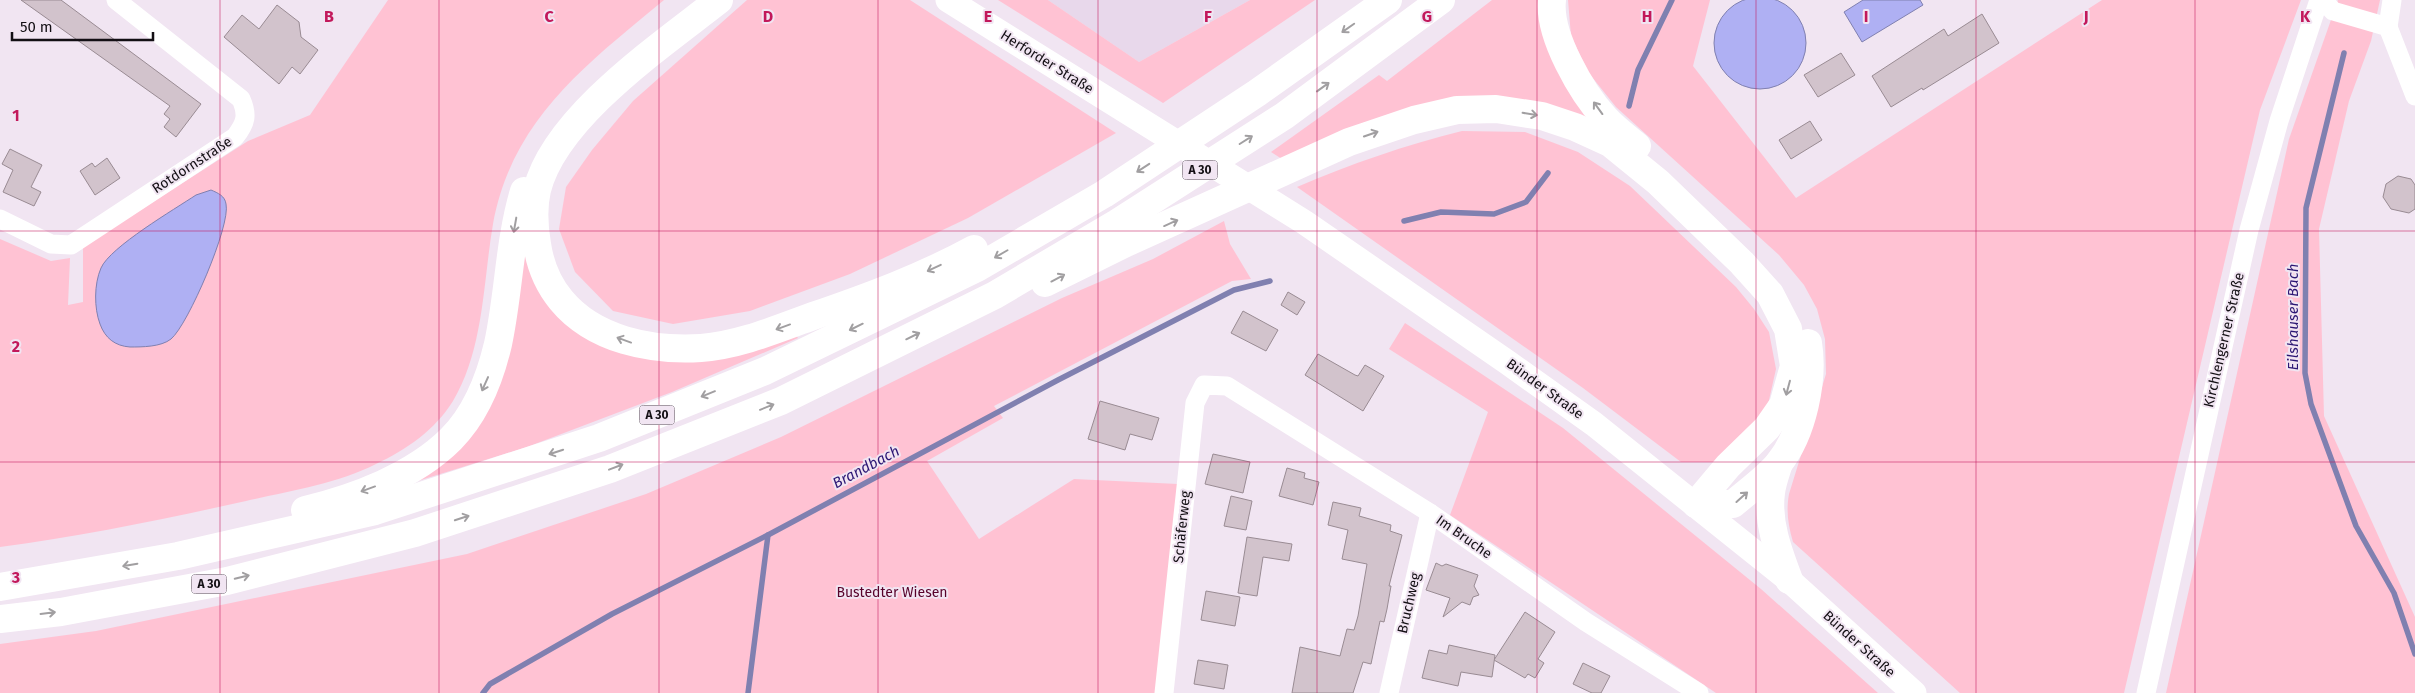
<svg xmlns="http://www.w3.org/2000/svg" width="2415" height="693" font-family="'Fira Sans',sans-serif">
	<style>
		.built { fill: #e8d8eb }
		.green { fill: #ffc2d3 }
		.water { fill: #afb0f3; stroke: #8080b0 }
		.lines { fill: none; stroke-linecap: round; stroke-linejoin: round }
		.stream { stroke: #8080b0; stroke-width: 5.5 }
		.building { fill: #d2c3cc; stroke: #998b93 }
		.minor { stroke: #fff; stroke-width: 19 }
		.major { stroke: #fff; stroke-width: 25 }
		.highway { stroke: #fff; stroke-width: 28 }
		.oneway { stroke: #a19fa1 }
		.grid { fill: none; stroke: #c2185b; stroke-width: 1; stroke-opacity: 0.55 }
		.labels { text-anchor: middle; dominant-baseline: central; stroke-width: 4; stroke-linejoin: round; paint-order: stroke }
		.shield { fill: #f1e5f2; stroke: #564f57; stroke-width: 1 }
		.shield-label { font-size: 12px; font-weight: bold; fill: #130f14 }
		.street-label { font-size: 14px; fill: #130f14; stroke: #f1e5f2 }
		.park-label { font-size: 14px; fill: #57022a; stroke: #f1e5f2 }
		.water-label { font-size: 15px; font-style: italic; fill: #2b1674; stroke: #f1e5f2 }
		.grid-label { font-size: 16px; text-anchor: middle; font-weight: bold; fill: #c2185b; stroke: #f1e5f2; stroke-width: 4; stroke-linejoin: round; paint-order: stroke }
	</style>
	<rect width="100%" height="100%" fill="#f1e5f2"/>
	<path class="built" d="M1048,0H1250L1139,62Z"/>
	<g class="green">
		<path d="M388,0H664C587,64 512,119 493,224C483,282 484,349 453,401C435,430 406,450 376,464C336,484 289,491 246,501C165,519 83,536 0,547V239L51,261L70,258L68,305L83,302V247L248,141L310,115Z"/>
		<path d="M747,0H910L1116,133L968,218L850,274L750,311L673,324L613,311L575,272L559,229L566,187L592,150L633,101Z"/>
		<path d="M998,0H1048L1139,62L1250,0H1315L1163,103Z"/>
		<path d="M1492,0H1544L1606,128L1520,103L1282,159L1271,152L1379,75L1387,81Z"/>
		<path d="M1568,0H1710L1693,66L1796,198L2102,0H2301L2260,110L2124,693H1960L1793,542C1788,525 1786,511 1789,494L1826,374L1825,339L1817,309L1804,285L1779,255L1616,107L1588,72L1571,36Z"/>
		<path d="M2338,0H2380L2371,41L2349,101L2319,229L2324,416L2415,617V693H2166L2289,139Z"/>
		<path d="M1462,131L1525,132L1578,152L1630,186L1736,287L1754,309L1769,332L1776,369L1767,409L1716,462H1681L1583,388L1297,187C1351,164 1405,145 1462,131Z"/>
		<path d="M1224,221L1230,244L1251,279L1232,281L994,406L1003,418L927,461L979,539L1074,479L1178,484L1161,693H0V644L96,631L467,554L646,494L781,437L1062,298L1153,259Z"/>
		<path d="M522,226L590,336L796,335L798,338L672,392L527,447L405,485L451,457Z"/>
		<path d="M1405,323L1563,428L1761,589L1878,693H1716L1450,515L1488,412L1389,349Z"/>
	</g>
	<g class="water">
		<circle cx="1760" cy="43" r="46"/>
		<path d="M1863,0H1920L1923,5L1862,42L1844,12Z"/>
		<path d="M211,190C218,193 225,196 226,204C231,225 188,325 171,339C161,347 142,347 130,347C115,346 105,338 100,324C94,308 94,284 101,268C110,247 175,209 196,195Z"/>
	</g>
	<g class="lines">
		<g class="stream">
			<path d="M2344,53L2306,208L2305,373L2311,404L2356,526L2394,593L2415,654"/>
			<path d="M1629,106L1638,70L1672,0"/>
			<path d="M1404,221L1441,212L1494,214L1526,202L1548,173"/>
			<path d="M483,693L490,684L612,614L768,535L1058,380L1234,290L1270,281"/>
			<path d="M748,693L768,535"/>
		</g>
	</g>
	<g class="building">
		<path d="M21,0H61L201,104L176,137L164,127L170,119L164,114L170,106Z"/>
		<path d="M277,5L299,22L301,37L318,50L300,74L292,67L279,84L224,37L242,15L259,29Z"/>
		<path d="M1982,14L1999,43L1923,90L1922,88L1891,107L1872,76L1944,29L1948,36Z"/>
		<path d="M1841,53L1855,75L1818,97L1804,75Z"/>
		<path d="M1810,121L1822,140L1791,159L1779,140Z"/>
		<path d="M10,149L42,165L31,187L41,192L34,206L3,192L13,170L2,164Z"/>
		<path d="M107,158L120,178L95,195L80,171L92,163L95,167Z"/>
		<path d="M2398,176L2411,179L2415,185V209L2409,213L2391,209L2383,197L2386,184Z"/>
		<path d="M1288,292L1305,302L1297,315L1281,305Z"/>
		<path d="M1243,311L1278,330L1266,351L1231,333Z"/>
		<path d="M1318,354L1355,375L1358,376L1365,365L1384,376L1363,411L1305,375Z"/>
		<path d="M1100,401L1159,418L1152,440L1130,434L1125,450L1088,439Z"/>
		<path d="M1213,454L1250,462L1243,493L1205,484Z"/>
		<path d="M1287,468L1305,473L1304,478L1319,482L1313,505L1279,496Z"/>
		<path d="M1231,496L1252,501L1246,530L1224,526Z"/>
		<path d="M1333,502L1361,508L1359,516L1391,525L1390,531L1402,535L1389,586H1391L1387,609L1384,622L1380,621L1371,664L1363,662L1353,693H1292L1300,647L1340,656L1347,629L1354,630L1358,616L1367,564L1342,559L1348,530L1328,525Z"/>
		<path d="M1247,537L1292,544L1289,561L1263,557L1257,596L1238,593Z"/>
		<path d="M1436,563L1442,566L1446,564L1478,575L1474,586L1479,595L1473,597L1470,605L1462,602L1443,617L1450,598L1426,590Z"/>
		<path d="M1206,591L1240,597L1235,626L1201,620Z"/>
		<path d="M1525,612L1555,632L1538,659L1544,663L1535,678L1528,674L1525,678L1494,660Z"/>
		<path d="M1449,645L1495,655L1492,677L1461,672L1458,686L1422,678L1429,650L1447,654Z"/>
		<path d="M1198,660L1228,665L1224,689L1194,684Z"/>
		<path d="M1583,663L1610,676L1601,693H1592L1573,684Z"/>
	</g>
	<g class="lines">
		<g class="minor">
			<path d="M2323,0L2333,11L2388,27L2415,96"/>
			<path d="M2388,27L2392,0"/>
			<path d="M0,219L51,244L71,245L235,137C246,123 248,115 241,99L116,0"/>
			<path d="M1164,693L1195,403L1204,385L1227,386L1430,513L1586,622L1699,693"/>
			<path d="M1389,693L1430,513"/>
			<path d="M2146,693L2249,230L2279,121L2319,0"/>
		</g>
		<path class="major" d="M948,0L1304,222L1507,362L1594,424L1789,580L1914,693"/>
		<g class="highway">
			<path d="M719,0C662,45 555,117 537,190C533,207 534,226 537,244C540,265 547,283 561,300C594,340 651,351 701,348C740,345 777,329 813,316C868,297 923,277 974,249"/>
			<path d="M1552,0C1548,35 1582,93 1605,118C1614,128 1626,137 1637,146"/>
			<path d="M1045,283L1126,243L1349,142L1414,120L1457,110L1496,109L1542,116L1575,127L1610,143L1658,182L1742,263L1770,294L1788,329L1794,366L1783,405L1767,428L1728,466L1696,504"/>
			<path d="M1779,463C1776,473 1772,483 1771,493C1767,523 1779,553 1789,580"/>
			<path d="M1696,504H1733C1748,491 1767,478 1779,463C1803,433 1814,379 1808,343"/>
			<path d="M305,510C355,498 414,476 451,439C476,414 490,378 498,344C509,293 509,241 524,191"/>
			<path d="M0,587L178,556L375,511L599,438L765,371L977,268L1104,194L1257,93L1388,0"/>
			<path d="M0,619L61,612L227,581L415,533L610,469L781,401L995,295L1117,223L1284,116L1441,0"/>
		</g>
	</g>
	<defs><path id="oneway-shaft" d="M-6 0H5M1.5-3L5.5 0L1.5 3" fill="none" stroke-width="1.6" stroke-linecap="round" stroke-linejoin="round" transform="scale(1.25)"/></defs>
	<g class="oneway">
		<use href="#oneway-shaft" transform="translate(1348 28) rotate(145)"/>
		<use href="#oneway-shaft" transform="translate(1323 87) rotate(-36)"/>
		<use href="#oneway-shaft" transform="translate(1598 108) rotate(-126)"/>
		<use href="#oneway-shaft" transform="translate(1530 114) rotate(9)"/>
		<use href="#oneway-shaft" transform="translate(1371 134) rotate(-19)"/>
		<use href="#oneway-shaft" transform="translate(1246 140) rotate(-32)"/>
		<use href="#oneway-shaft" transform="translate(1143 168) rotate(147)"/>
		<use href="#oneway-shaft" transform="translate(1171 223) rotate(-24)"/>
		<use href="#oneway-shaft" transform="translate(515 225) rotate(100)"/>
		<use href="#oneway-shaft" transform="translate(1001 254) rotate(150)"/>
		<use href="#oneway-shaft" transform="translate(934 268) rotate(155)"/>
		<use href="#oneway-shaft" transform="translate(1058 278) rotate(-28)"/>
		<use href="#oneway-shaft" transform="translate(783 327) rotate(160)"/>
		<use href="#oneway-shaft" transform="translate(856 327) rotate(154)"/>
		<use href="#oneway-shaft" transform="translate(913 336) rotate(-26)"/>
		<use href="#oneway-shaft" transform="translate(624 340) rotate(-160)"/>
		<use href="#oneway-shaft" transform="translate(485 384) rotate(114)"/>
		<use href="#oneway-shaft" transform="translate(1788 388) rotate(105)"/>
		<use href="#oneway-shaft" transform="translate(708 394) rotate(158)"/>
		<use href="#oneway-shaft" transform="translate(767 407) rotate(-22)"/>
		<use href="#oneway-shaft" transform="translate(556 452) rotate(162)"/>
		<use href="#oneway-shaft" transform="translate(616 467) rotate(-21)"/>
		<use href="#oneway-shaft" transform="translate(368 489) rotate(160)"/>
		<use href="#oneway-shaft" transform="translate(1742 497) rotate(-42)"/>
		<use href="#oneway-shaft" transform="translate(462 518) rotate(-18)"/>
		<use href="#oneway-shaft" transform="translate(130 565) rotate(170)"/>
		<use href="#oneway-shaft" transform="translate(242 577) rotate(-14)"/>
		<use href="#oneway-shaft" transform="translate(48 613) rotate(-7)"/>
	</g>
	<path class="grid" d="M220,0V693M439,0V693M659,0V693M878,0V693M1098,0V693M1317,0V693M1537,0V693M1756,0V693M1976,0V693M2195,0V693M0,231H2415M0,462H2415"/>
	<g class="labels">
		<g class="shield">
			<rect x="1182.5" y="160.5" width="35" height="19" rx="4"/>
			<rect x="639.5" y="405.5" width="35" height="19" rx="4"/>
			<rect x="191.5" y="574.5" width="35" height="19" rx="4"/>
		</g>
		<g class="shield-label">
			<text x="1200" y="170">A 30</text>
			<text x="657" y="415">A 30</text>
			<text x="209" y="584">A 30</text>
		</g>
		<g class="street-label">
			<text transform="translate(1047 62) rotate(32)">Herforder Straße</text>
			<text transform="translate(192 165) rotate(-33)">Rotdornstraße</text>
			<text transform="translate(2224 340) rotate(-77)">Kirchlengerner Straße</text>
			<text transform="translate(1545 389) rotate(36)">Bünder Straße</text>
			<text transform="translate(1182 527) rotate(-84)">Schäferweg</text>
			<text transform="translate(1464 537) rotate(35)">Im Bruche</text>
			<text transform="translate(1409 603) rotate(-77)">Bruchweg</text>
			<text transform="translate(1859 644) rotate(42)">Bünder Straße</text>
		</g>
		<g class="park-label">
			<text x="892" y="592">Bustedter Wiesen</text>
		</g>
		<g class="water-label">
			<text transform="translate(2293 317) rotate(-90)">Eilshauser Bach</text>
			<text transform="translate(866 467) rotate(-28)">Brandbach</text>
		</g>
	</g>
	<g class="grid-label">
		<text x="329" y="22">B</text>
		<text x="549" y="22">C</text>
		<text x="768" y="22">D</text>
		<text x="988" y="22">E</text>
		<text x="1208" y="22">F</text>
		<text x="1427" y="22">G</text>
		<text x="1647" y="22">H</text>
		<text x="1866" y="22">I</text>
		<text x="2086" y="22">J</text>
		<text x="2305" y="22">K</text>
		<text x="16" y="121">1</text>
		<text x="16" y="352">2</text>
		<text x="16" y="583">3</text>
	</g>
	<path d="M12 32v8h141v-8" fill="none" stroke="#130f14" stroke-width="2.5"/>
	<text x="20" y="32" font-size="15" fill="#130f14" stroke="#f1e5f2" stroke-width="4" paint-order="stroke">50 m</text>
</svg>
